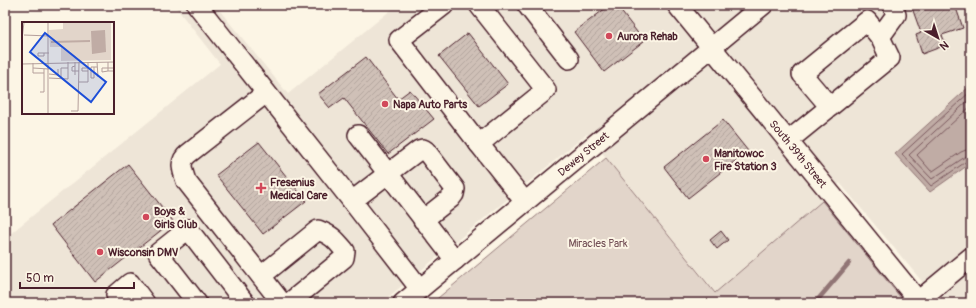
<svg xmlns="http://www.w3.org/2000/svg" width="976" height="308" font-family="Pangolin,sans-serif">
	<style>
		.built { fill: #eee5d7 }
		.green { fill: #e2d5ca; stroke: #967a7a }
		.water { fill: #c0aca5; stroke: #917474 }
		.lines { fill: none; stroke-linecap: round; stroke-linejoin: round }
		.shore { stroke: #79575c; stroke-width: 1 }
		.stream { stroke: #917474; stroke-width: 4.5 }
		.building { fill: url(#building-hatch); stroke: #4a1f2b }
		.minor-casing { stroke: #4a1f2b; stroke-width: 22 }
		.minor { stroke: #fcf5e5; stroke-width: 19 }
		.poi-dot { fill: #d1495b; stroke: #fcf5e5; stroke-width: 1.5 }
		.labels { text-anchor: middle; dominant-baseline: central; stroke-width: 4; stroke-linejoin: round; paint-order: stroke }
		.poi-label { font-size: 11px; font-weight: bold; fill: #4a1f2b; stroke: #fcf5e5; text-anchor: start }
		.street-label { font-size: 11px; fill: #4a1f2b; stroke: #fcf5e5 }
		.park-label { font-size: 11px; fill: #704c53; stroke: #fcf5e5 }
		.inset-river { fill: none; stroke: #c0aca5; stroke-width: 2 }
		.inset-road { fill: none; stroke: #b59f9b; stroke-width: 1 }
		.view { fill: #1d4ed8; fill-opacity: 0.15; stroke: #1d4ed8; stroke-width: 2 }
		.inset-edge { fill: none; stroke: #4a1f2b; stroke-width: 2 }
	</style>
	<defs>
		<pattern id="building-hatch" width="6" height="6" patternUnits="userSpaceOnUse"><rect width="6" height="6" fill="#cfc0b7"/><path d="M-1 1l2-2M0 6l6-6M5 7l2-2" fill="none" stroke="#b3a59e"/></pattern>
	</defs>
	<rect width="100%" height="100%" fill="#fcf5e5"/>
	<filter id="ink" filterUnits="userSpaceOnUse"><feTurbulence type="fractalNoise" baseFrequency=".025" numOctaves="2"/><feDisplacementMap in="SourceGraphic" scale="8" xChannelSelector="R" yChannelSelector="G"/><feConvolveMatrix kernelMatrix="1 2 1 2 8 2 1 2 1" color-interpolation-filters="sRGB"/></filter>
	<g filter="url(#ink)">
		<path class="built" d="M174,5H215L288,94L397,5H971V303H940L840,183L822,201L716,293L587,134L381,303H5V238L220,64Z"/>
		<path class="green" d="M606,158L715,293L822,201L905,303H432Z"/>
		<path class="water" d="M971,85V163L930,192L895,154Z"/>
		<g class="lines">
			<g class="shore">
				<path d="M971,91L902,154L931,186L967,161L971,160"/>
				<path d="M971,98L909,155L932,179L965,157L971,155"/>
				<path d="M971,106L918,154L917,155L931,171H933L961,152L966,150L971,149"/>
			</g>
			<path class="stream" d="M815,303L849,263"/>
		</g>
		<g class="building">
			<path d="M610,5H616L644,41L604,72L574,32Z"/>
			<path d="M911,5H955L963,28L942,35L946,45L922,54L916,35L921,33Z"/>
			<path d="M468,33L508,84L479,106L439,56Z"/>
			<path d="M366,57L398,99L410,90L434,119L388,154L344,98L330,108L318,94Z"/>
			<path d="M723,120L748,151L688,198L664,167Z"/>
			<path d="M259,142L306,201L263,234L216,175Z"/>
			<path d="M128,164L173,221L95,282L51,225Z"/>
			<path d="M721,231L728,240L717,249L710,240Z"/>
		</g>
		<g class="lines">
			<g class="minor-casing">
				<g id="minor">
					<path d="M197,5L352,201L420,289"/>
					<path d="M444,5L399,40L479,144L525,202"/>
					<path d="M527,5L569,59"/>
					<path id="s1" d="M677,5L920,303"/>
					<path d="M880,37L896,15L893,5"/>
					<path d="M266,93L188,154C178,162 183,171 186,181L282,303"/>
					<path d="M358,135L455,260"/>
					<path d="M788,141L890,58L880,37L867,21L802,74L830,107"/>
					<path d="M479,144L546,90L479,5"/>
					<path d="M352,201L419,150L423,149L426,151L455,189L454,194L451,198L423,220"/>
					<path d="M261,276L318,230C333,236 335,239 345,251L344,258L289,303"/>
					<path d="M116,295L130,283L145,303"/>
					<path d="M918,301L971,257"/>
					<path d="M197,303L158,253L188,229L245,303"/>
					<path id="s2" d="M403,303L763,5"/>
				</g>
			</g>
			<use href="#minor" class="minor"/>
		</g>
	</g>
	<g class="poi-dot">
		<circle cx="609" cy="36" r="4"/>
		<circle cx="385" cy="104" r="4"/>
		<circle cx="706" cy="159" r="4"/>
		<path d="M259 182h4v4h4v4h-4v4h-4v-4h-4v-4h4z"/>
		<circle cx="146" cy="217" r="4"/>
		<circle cx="100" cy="252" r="4"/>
	</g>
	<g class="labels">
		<g class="poi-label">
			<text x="617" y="36">Aurora Rehab</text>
			<text x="393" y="104">Napa Auto Parts</text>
			<text x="714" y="153">Manitowoc<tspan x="714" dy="13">Fire Station 3</tspan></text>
			<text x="270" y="182">Fresenius<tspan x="270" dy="13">Medical Care</tspan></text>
			<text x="154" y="211">Boys &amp;<tspan x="154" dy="13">Girls Club</tspan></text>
			<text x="108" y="252">Wisconsin DMV</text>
		</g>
		<g class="street-label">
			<text stroke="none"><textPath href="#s2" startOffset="234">Dewey Street</textPath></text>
			<text stroke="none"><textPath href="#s1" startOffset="192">South 39th Street</textPath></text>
		</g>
		<g class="park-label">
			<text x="598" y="243">Miracles Park</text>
		</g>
	</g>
	<g transform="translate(22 22)">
		<rect width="92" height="92" fill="#fcf5e5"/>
		<path d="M41,0H89V38L39,39V25H28L27,8L41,7Z" fill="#e2d5ca"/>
		<path d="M83,8L84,30L70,32L69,9Z" fill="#c0aca5"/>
		<path class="inset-river" d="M29,20L68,19"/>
		<path class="inset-road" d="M2,13L27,14M0,18L2,0M22,31V34H16V31H27M75,40L76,55M86,40V49H92M11,41V46L27,47M0,42L92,40M53,44L50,45V49H57M72,45V56H69V45H75M11,46V51H22M66,49H60V46H66M86,49L80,50V46H92M27,52L36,53V47M53,53V40M27,56L46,57V40M39,57V46H46M57,60H66V40M18,70H22V47M49,89H56L57,40M26,92V0"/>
		<path class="view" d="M23,11L84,60L69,80L8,30Z"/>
		<rect width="92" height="92" class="inset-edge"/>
	</g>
	<rect width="976" height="308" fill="none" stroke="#fcf5e5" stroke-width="20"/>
	<rect x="10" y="10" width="956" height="288" fill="none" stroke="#4a1f2b" stroke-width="1.5" filter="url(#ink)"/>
	<g transform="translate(938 38) rotate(141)" stroke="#fcf5e5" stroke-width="3" paint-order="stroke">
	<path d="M0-3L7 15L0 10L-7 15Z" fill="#4a1f2b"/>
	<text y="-6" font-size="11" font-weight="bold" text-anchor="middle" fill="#4a1f2b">N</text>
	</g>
	<path d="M20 282v6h114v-6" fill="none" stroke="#4a1f2b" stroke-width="2"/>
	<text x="26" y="282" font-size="12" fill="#4a1f2b" stroke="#fcf5e5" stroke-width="3" paint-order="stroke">50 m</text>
</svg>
